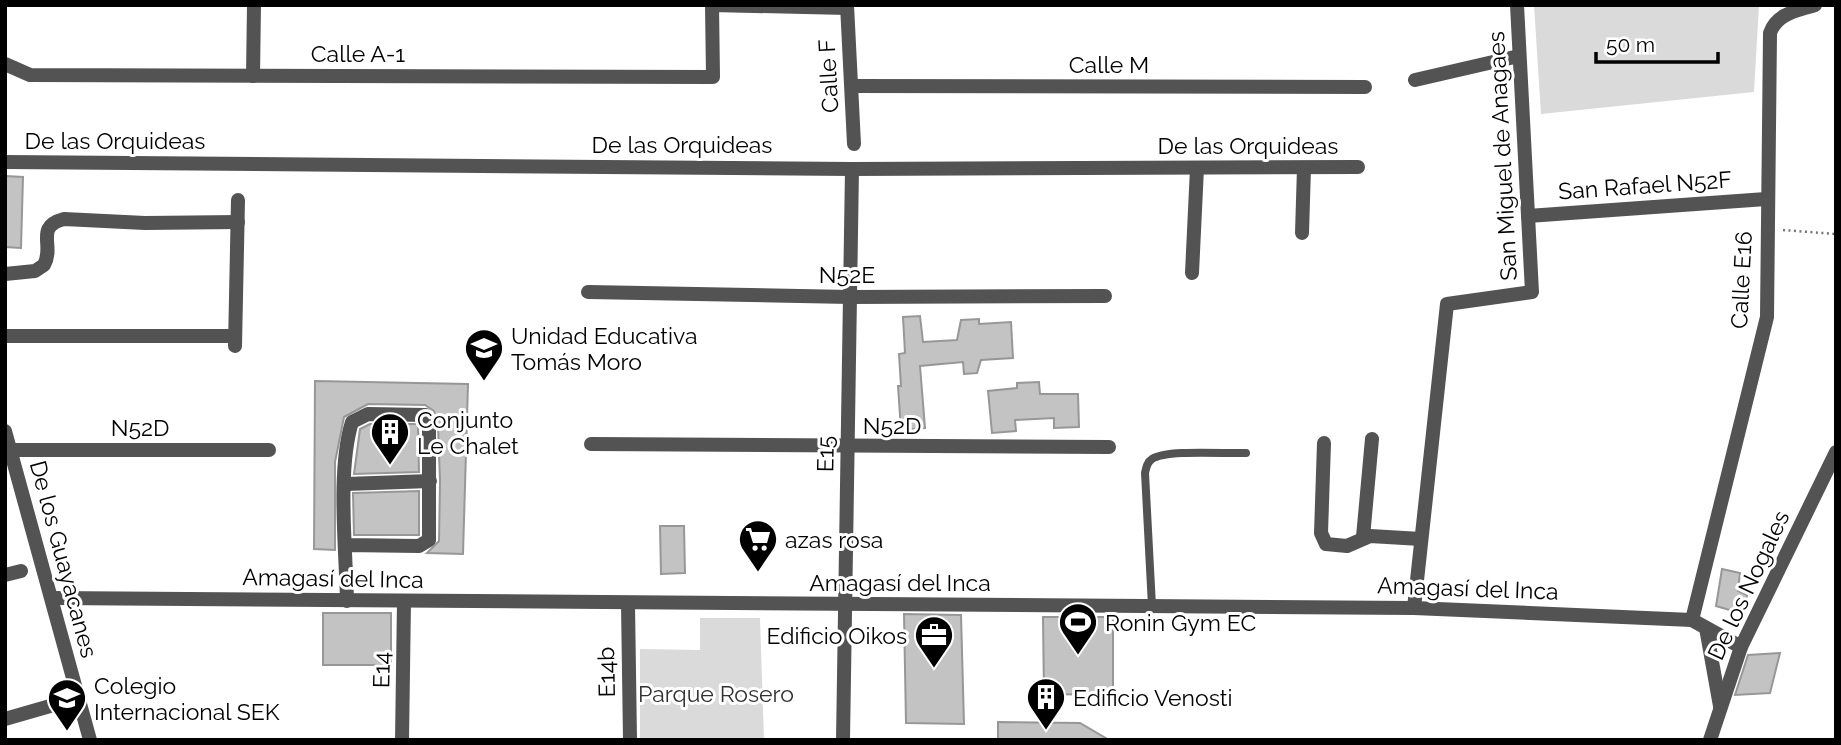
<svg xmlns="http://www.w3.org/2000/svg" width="1841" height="745" font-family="Raleway,sans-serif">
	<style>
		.green { fill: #dadada }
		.building { fill: #c3c3c3; stroke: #979797; stroke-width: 2 }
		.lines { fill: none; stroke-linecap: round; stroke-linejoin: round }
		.path { stroke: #757575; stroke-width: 2.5; stroke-dasharray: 2 3.5; stroke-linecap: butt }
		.service { stroke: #535353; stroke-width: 8 }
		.minor { stroke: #535353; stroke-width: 14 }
		.tertiary { stroke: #535353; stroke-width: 14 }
		.labels { text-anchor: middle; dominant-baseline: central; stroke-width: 6; stroke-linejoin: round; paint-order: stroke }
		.street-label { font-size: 23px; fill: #000; stroke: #fff }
		.poi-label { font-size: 23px; fill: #000; stroke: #fff; text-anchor: start }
		.park-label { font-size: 23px; fill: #313131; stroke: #fff }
	</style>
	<rect width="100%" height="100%" fill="#fff"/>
	<g class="green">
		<path d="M1534,5H1759L1754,92L1541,114Z"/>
		<path d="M700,618H760L764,740H640V649L700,650Z"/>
	</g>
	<g class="building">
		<path d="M5,176L23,177L21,248L5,247Z"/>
		<path d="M920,316L923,342L957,340L961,320L979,319V324L1011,322L1013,358L981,360L977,373L964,374L963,362L920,366L925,428L901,430L898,386H901L899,354L905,353L903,317Z"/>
		<path d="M315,381L468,384L463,554L427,553L439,541L440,481L438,426L434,411L425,405L368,404L344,417L335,462V550L314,549Z"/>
		<path d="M1039,382L1040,394H1078L1079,427L1054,428V418L1015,420L1016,431L992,433L988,391L1017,388V383Z"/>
		<path d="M370,424H418L419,472L354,474L360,429Z"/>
		<path d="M419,491V535H354L353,493Z"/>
		<path d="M660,526H684L685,573L661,574Z"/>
		<path d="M1722,569L1740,573L1738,591L1747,595L1743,614L1716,606Z"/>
		<rect x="323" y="613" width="68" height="52"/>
		<path d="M904,614L961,615L964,724L906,723Z"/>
		<path d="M1043,617H1113V695L1044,694Z"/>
		<path d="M1780,653L1770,693L1735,695L1748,655Z"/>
		<path d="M998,722L1080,723L1109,740H998Z"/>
	</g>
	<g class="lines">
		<path class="path" d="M1783,230L1836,234"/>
		<path class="service" d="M1152,606L1145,473C1146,468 1147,462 1152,459C1167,449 1226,454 1246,453"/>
		<g class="minor">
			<path d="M847,5L854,144"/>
			<path d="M5,64L30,75L713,77L712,5L847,8"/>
			<path d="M253,76L254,5"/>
			<path d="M1415,80L1519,56"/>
			<path d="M852,86L1365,87"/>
			<path d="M5,162L852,169L1358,167"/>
			<path d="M1528,216L1766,199"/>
			<path d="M1302,233L1304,168"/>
			<path d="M1192,273L1197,168"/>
			<path d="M5,274L35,271L44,265C55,245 34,227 64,219L145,223L238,222"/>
			<path d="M588,292L850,297L1105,296"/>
			<path d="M5,336H235"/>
			<path d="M235,346L238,200"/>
			<path d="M1324,443L1321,533L1326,544L1347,546L1370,536L1421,539"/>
			<path d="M591,444L1109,447"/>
			<path d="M10,450H269"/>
			<path d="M346,484L430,481"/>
			<path d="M1363,537L1372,439"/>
			<path d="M346,545L419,546L429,540V428L425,415L368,414L352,422C337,470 346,550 347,601"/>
			<path d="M5,575L21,571"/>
			<path d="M52,598L1414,608L1692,620L1741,647"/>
			<path d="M628,604L630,740"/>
			<path d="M1414,608L1447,304L1532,292L1517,5"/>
			<path d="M1692,620L1767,317L1770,33C1777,13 1797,11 1815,5"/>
			<path d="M402,740L404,601"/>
			<path d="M843,740L852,169"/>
		</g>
		<g class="tertiary">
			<path d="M5,431L90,740"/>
			<path d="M1706,628L1720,706"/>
			<path d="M5,719L78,698"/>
			<path d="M1710,740L1741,647L1836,452"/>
		</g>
	</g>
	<defs>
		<g id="school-pin" transform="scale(2.0125)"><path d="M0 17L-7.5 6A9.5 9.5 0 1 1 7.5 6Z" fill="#000" stroke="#fff"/><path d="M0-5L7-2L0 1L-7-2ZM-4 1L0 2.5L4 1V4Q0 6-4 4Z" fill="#fff"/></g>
		<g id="building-pin" transform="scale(2.0125)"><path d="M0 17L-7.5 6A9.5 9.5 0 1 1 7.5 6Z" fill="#000" stroke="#fff"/><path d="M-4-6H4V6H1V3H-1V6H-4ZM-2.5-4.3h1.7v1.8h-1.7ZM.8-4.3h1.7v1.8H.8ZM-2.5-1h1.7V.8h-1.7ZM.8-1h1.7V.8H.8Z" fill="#fff"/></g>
		<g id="supermarket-pin" transform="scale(2.0125)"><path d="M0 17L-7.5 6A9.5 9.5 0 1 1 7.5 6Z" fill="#000" stroke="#fff"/><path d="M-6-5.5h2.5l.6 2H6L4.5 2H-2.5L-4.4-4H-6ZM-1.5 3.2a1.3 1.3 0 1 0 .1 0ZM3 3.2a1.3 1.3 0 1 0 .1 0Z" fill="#fff"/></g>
		<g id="stadium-pin" transform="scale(2.0125)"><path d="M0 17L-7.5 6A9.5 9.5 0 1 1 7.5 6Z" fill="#000" stroke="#fff"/><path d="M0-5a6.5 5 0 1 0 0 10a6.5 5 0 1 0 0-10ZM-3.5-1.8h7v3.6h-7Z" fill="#fff"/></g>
		<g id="office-pin" transform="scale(2.0125)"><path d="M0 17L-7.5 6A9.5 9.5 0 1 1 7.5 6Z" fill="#000" stroke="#fff"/><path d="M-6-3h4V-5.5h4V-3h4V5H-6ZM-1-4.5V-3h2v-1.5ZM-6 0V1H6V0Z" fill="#fff"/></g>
	</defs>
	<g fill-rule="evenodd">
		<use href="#school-pin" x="484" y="348"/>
		<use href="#building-pin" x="390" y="432"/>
		<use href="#supermarket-pin" x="758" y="539"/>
		<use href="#stadium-pin" x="1078" y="622"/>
		<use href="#office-pin" x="934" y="635"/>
		<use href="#building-pin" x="1046" y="697"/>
		<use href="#school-pin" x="67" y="698"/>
	</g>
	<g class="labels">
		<g class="street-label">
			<text x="358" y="53">Calle A-1</text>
			<text x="1109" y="64">Calle M</text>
			<text transform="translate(828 76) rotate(-93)">Calle F</text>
			<text x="115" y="140">De las Orquideas</text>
			<text x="682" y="144">De las Orquideas</text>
			<text x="1248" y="145">De las Orquideas</text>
			<text transform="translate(1502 156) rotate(-93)">San Miguel de Anagaes</text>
			<text transform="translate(1645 185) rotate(-4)">San Rafael N52F</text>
			<text x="847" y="274">N52E</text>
			<text transform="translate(1741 280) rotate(-87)">Calle E16</text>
			<text x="892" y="425">N52D</text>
			<text x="140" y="427">N52D</text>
			<text transform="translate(825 454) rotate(-89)">E15</text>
			<text transform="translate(64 559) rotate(75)">De los Guayacanes</text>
			<text transform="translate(333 578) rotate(1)">Amagasí del Inca</text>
			<text x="900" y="582">Amagasí del Inca</text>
			<text transform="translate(1748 585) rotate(-65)">De los Nogales</text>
			<text transform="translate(1468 588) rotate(2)">Amagasí del Inca</text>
			<text transform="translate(381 670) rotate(-89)">E14</text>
			<text transform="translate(606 672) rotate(-91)">E14b</text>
		</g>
		<g class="poi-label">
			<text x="511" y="335">Unidad Educativa<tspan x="511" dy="26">Tomás Moro</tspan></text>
			<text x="417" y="419">Conjunto<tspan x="417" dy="26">Le Chalet</tspan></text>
			<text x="785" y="539">azas rosa</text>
			<text x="1105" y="622">Ronin Gym EC</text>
			<text x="907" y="635" text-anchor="end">Edificio Oikos</text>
			<text x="94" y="685">Colegio<tspan x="94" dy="26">Internacional SEK</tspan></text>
			<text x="1073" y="697">Edificio Venosti</text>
		</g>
		<g class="park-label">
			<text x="716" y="693">Parque Rosero</text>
		</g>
	</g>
	<rect width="1841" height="745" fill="none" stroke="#000000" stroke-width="14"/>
	<path d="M1596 52v10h122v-10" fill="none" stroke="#000000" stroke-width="3.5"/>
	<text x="1606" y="52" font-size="21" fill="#000000" stroke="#ffffff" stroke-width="5" paint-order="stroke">50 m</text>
</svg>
